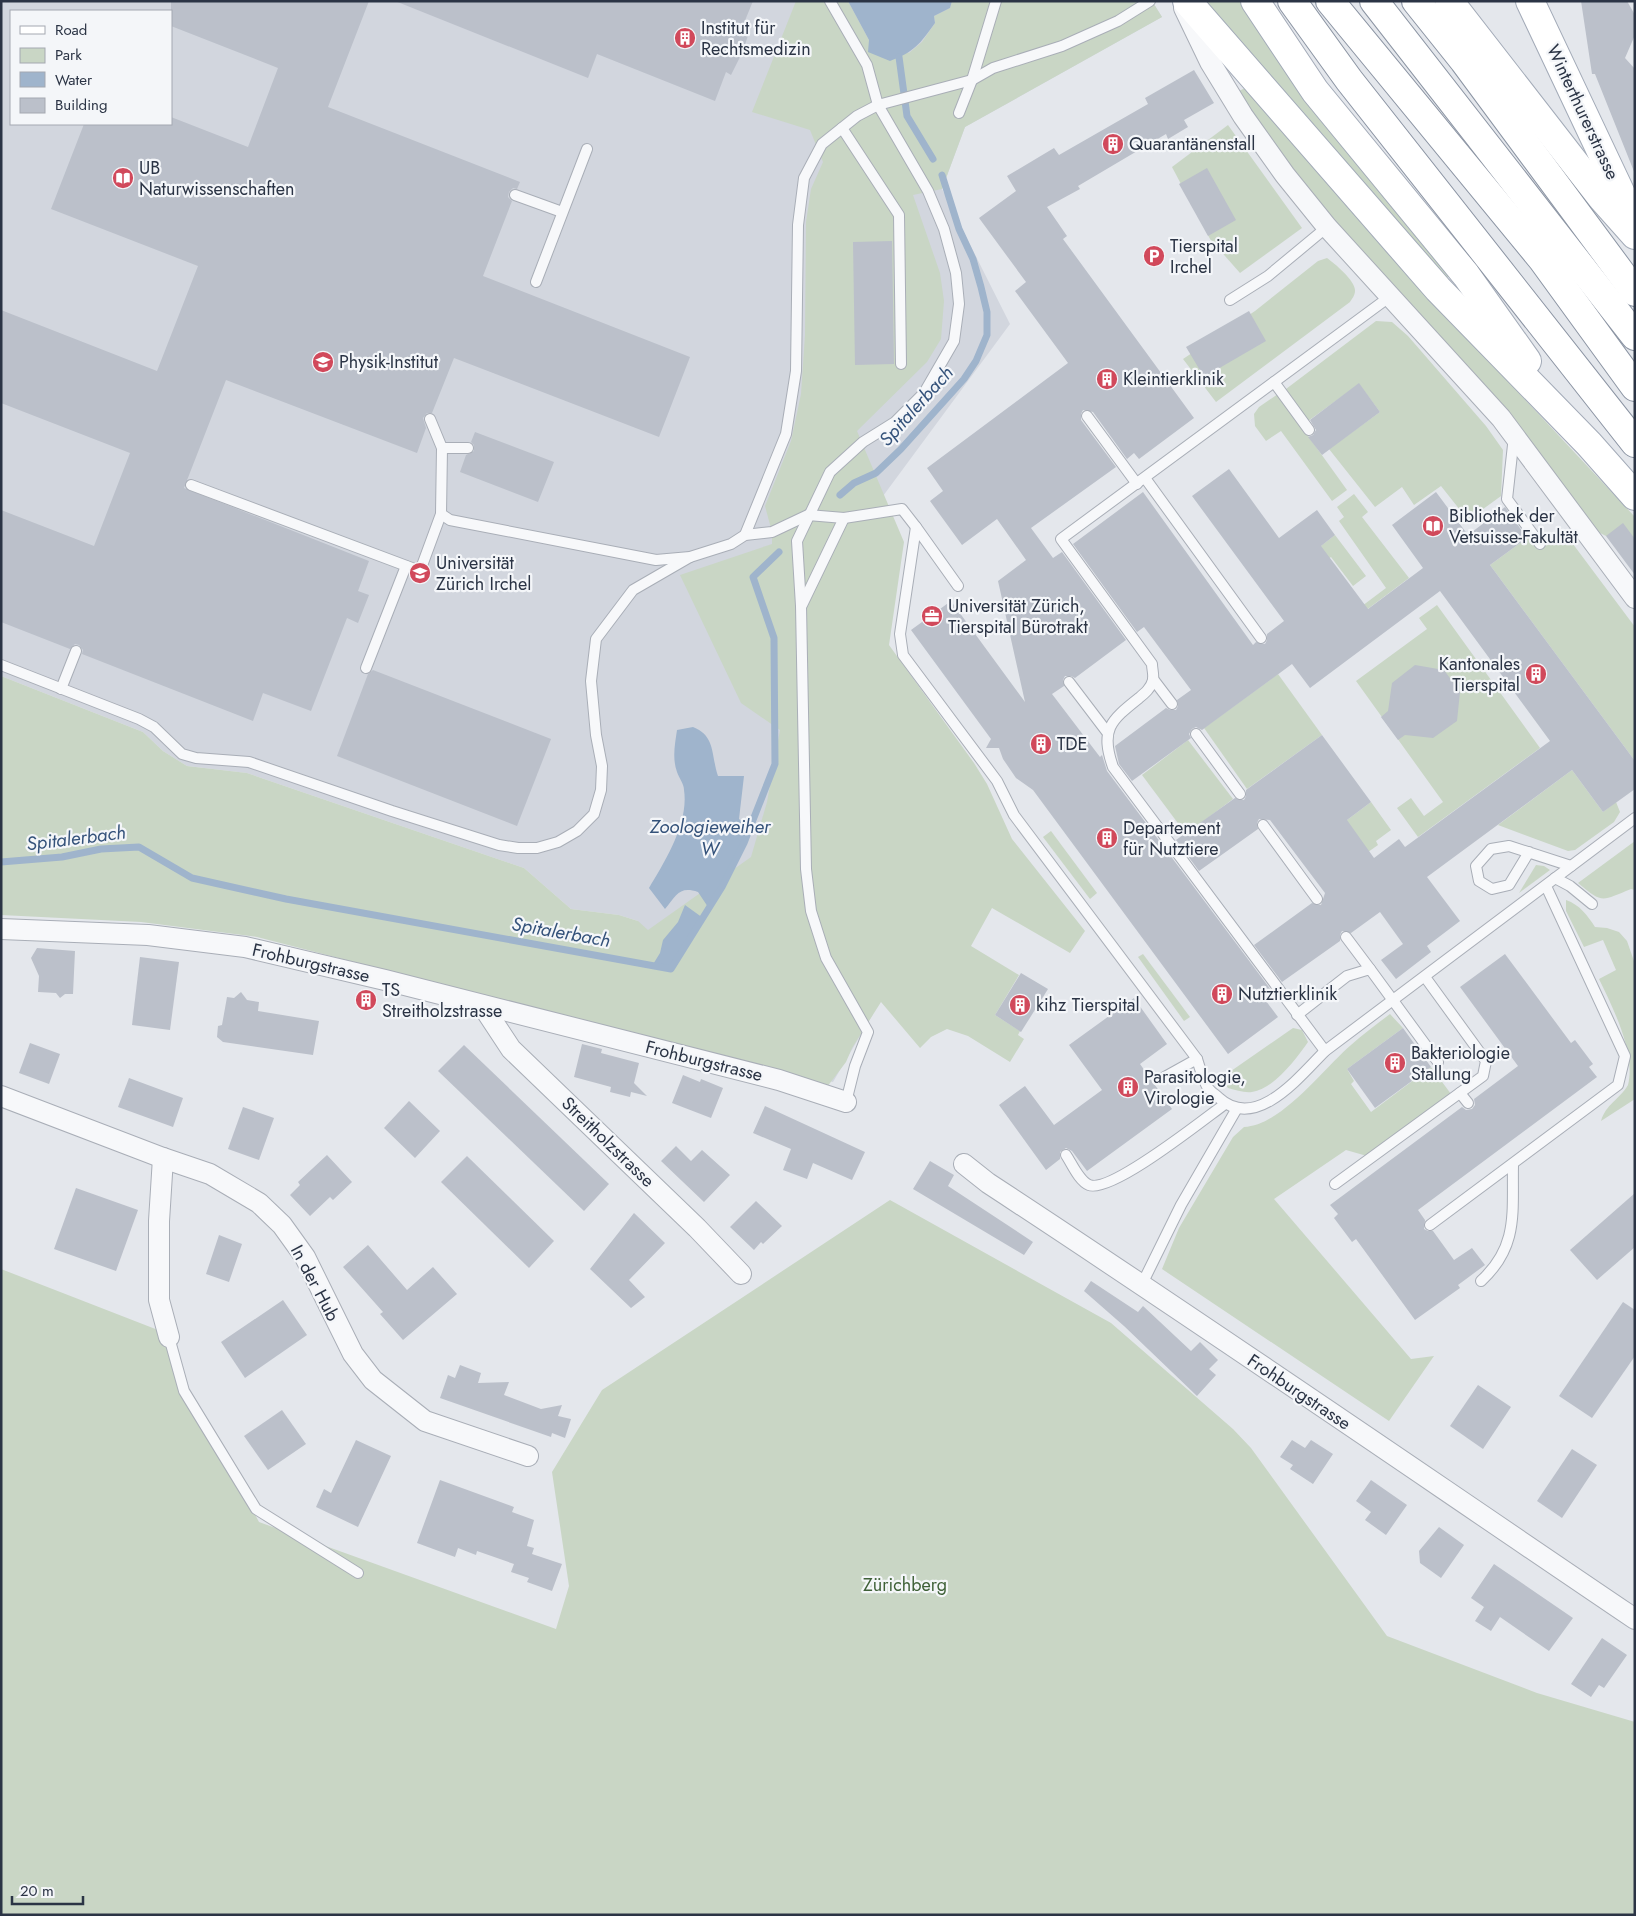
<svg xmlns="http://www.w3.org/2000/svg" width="1636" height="1916" font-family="Jost,sans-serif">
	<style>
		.built { fill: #d2d6de; fill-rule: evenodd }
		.green { fill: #c9d6c5 }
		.water { fill: #9fb4cc }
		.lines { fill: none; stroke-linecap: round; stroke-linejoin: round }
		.stream { stroke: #9fb4cc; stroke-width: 7 }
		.building { fill: #bbc0ca }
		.lane-casing { stroke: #a9aeb7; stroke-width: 12 }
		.street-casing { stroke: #a9aeb7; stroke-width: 22 }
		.primary-casing { stroke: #a3abb8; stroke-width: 30 }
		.highway-casing { stroke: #8b94a3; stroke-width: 30 }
		.lane { stroke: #f7f8fa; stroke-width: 10 }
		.street { stroke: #f7f8fa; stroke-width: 20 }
		.primary { stroke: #fff; stroke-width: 28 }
		.highway { stroke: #fff; stroke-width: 28 }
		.labels { text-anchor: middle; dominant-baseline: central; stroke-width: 4.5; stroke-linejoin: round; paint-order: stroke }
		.poi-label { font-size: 18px; fill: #2b3445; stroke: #f4f6f9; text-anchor: start }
		.street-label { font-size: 18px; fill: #2b3445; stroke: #f4f6f9 }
		.park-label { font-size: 18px; fill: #3f6138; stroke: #f4f6f9 }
		.water-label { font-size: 19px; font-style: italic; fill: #34527a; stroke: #f4f6f9 }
	</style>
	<rect width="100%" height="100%" fill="#e4e7ec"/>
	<path class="built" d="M1,1H1152L1162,17L965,127L942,189L1010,324L855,534L873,1014L833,1082L643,1036L638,921L619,915L571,909L524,868L247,773L187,766L163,751L143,732L1,676ZM11,11H171V124H11Z"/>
	<g class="green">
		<path d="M796,1H848L869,40L909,53L922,42L935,23L934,16L950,8L952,1H1152L1162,17L965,127L942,189L913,195L940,273L944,301L941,339L927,362L857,431L904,542L889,645L974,763L987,784L1012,839L1085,931L1070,953L992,908L971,946L1019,975L995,1015L1020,1031L1018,1035L1024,1039L1010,1062L968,1036L947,1029L931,1037L920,1048L881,1002L852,1048L846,1062L827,1087L643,1036L257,937L141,922L1,915V676L143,732L163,751L187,766L247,773L524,868L571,909L619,915L638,921L648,930L751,857L767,802L780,730L741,703L680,575L772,544V532L765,506L791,441L801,394L805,335L806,222L811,189L823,162L810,130L752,112Z"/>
		<path d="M1203,1H1244L1450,274L1445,281Z"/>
		<path d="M1245,88L1384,249L1635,517V539L1606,536L1596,531L1282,157L1237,92Z"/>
		<path d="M1228,125L1302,228L1240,273L1210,239L1172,167Z"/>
		<path d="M1327,258C1334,263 1356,281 1355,291C1355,295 1352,299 1350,302L1216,402L1183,359L1255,311L1318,261Z"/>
		<path d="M1376,321L1392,322L1408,336L1486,426L1503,450L1501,496L1468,520L1441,486L1414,505L1402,487L1375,507L1329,449L1380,412L1359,384L1308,421L1286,389Z"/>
		<path d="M1278,394L1347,490L1332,501L1281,431L1266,441L1255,426L1254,414L1259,407Z"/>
		<path d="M1354,494L1368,512L1362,517L1409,578L1345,626L1304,559L1335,535L1366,576L1353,586L1331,557L1318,566L1346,618L1386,588L1339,521L1344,517L1337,507Z"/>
		<path d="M1561,528L1635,627V761L1490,565L1534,533L1542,543Z"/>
		<path d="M1437,605L1540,748L1418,837L1397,808L1411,798L1424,816L1443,802L1356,681L1427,629L1419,618Z"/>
		<path d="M1278,674L1322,735L1247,789L1204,728Z"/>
		<path d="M1188,740L1233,799L1186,834L1142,775Z"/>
		<path d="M1572,770L1603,812L1616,802L1620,812L1614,822L1575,850L1568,851L1498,825Z"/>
		<path d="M1371,802L1391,830L1376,841L1378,845L1327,881L1347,820Z"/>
		<path d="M1051,831L1097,893L1090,899L1043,837Z"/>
		<path d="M1635,841V890L1631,889C1601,901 1603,904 1578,883Z"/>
		<path d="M1536,865L1544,866L1550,870L1519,893Z"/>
		<path d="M1566,900C1580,905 1587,915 1595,927L1607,928L1619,932L1627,941L1635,964V1099L1601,1121C1606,1104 1619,1100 1628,1085C1636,1053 1613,1008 1599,979L1616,970L1603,940L1584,947L1566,911Z"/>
		<path d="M1143,954L1190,1017L1184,1021L1138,957Z"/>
		<path d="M1390,1014L1403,1028L1347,1069L1354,1081L1351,1084L1371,1112L1431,1067L1451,1094L1367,1156L1346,1150L1274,1199L1411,1359L1434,1356L1389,1421L1162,1269L1179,1228L1233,1137L1244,1127C1281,1126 1324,1068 1351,1045C1363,1034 1377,1024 1390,1014Z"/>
		<path d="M1293,1028L1302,1030L1308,1042C1296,1059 1274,1089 1252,1092C1244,1093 1236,1090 1228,1088L1221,1078Z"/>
		<path d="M890,1200L1111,1323L1233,1429L1251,1448L1387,1636L1537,1693L1635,1722V1915H1V1269L158,1330L259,1522L556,1629L569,1586L552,1472L602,1390Z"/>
	</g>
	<g class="water">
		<path d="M848,1H952L950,8L934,16L935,23C920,44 914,52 890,61L868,52L869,40Z"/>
		<path d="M693,727C716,736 711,756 718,776H744L739,819L751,829L710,910L698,892C679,886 677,895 665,909L649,888C665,861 689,823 684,790C684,784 679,778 677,772C672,758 675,744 677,730Z"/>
		<path d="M685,905L703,918L671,969L652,966L660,953L663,940L678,922Z"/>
	</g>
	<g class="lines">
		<g class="stream">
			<path d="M899,57L907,116L933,159"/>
			<path d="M840,495L854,483L876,473L901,449L964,379L976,361L987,335V312L981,287L973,259L959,229L942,175"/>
			<path d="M1,862L62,857L101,849L139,847L192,878L286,899L671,969L722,887L744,843L775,764L774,638L753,577L779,552"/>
		</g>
	</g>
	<g class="building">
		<path d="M171,1H369L328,107L520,182L517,189L513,188L509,192L508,197L512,201L483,276L690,357L659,437L454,358L432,413H427L423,418L426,428L417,453L226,380L184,488L369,561L358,591L369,595L358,623L347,618L311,711L263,693L253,721L82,654L83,650L79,645L75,644L70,649L1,622V510L94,546L130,453L1,403V310L157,371L198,266L51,209L84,124H171V117L248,147L278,68L171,26Z"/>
		<path d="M395,1H753L744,23L751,26L743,51L731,75L726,72L715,101L597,54L588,78Z"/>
		<path d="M1581,1H1627L1635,15V35L1625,58L1635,69V174L1595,74H1592Z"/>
		<path d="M1194,70L1214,103L1184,120L1188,127L1168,139L1166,134L1078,186L1080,189L1047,207L1067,236L1063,239L1194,418L1139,459L1134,453L1127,459L1093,412L1083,410L1081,414V420L1116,467L1031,528L1053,558L1062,552L1126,640L1075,678L1071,676H1065L1063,680L1064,686L1052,694L1100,757L1102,755L1107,771L1271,990L1263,997L1278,1017L1228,1054L1033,790L1016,778L1003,759L999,748H986L991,739L911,630L951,601L1025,702L998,581L1026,560L997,519L962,545L930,501L943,491L927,468L1068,363L1015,291L1026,282L979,218L1016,191L1007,176L1054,148L1059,155L1148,104L1145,98Z"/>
		<path d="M1207,168L1236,220L1208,236L1179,184Z"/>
		<path d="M892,241L894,364L855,365L853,242Z"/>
		<path d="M1249,311L1266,341L1204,377L1186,347Z"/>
		<path d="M1359,383L1380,412L1322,455L1308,437L1313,435L1316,430L1310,420Z"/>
		<path d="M475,432L554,462L538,502L460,472L466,455L474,451V445L471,442Z"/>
		<path d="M1229,469L1279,538L1317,510L1335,535L1321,546L1368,609L1423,568L1392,525L1436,492L1468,535L1505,507L1527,538L1490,565L1635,761V789L1603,812L1572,770L1427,877L1460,921L1427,946L1431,952L1396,979L1381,960L1403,944L1380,912L1351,933L1342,931L1340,935V941L1282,982L1254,945L1312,903L1321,905L1325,893L1270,820L1259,819L1257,823L1258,829L1199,871L1176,840L1235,798L1244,800L1246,796V790L1322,735L1371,802L1347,820L1374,858L1399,839L1405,847L1550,741L1440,591L1310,688L1292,664L1202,730L1196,727L1192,729L1189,734L1191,738L1132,781L1119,764L1115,746L1166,708L1170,710H1176L1178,706L1177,700L1191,690L1144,627L1137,632L1073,544L1143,492L1253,645L1256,642L1265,644L1267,640V634L1284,621L1192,496Z"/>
		<path d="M1623,523L1635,539V575L1606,536Z"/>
		<path d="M1415,665L1444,670L1460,692L1457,721L1433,738L1405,735L1398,740L1381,717L1388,711L1392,683Z"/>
		<path d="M373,670L551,739L517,826L337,756L368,674Z"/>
		<path d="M37,948L75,951L73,994H65L60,998L56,993L38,992L39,976L31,958Z"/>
		<path d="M1505,954L1571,1043L1575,1040L1593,1064L1589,1067L1597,1077L1418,1210L1425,1220L1424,1229L1428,1231H1433L1454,1260L1472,1248L1485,1265L1458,1285L1460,1288L1415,1320L1356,1239L1352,1242L1334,1218L1338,1214L1330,1205L1462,1107L1466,1110L1472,1109L1475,1105L1474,1099L1518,1066L1460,987Z"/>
		<path d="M140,957L179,962L170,1030L132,1025Z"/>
		<path d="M1021,973L1048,989L1021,1032L995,1015Z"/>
		<path d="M241,992L247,1000L259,1002L258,1011L319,1021L313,1055L223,1042L217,1037L218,1026L222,1025L227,997L234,998Z"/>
		<path d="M1134,998L1167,1044L1140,1064L1172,1109L1087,1171L1072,1151L1066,1148L1060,1152V1159L1046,1170L999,1105L1025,1086L1054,1125L1102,1090L1069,1045Z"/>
		<path d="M1403,1028L1431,1067L1375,1108L1347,1069Z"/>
		<path d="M30,1043L60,1054L49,1084L19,1073Z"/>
		<path d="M582,1044L602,1049L601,1053L639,1063L634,1083L647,1096L631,1092L630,1097L610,1092L611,1087L574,1077Z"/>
		<path d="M464,1045L609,1184L584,1211L438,1071Z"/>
		<path d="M683,1075L700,1082L701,1079L723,1088L711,1118L672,1103Z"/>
		<path d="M129,1078L183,1098L173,1127L118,1107Z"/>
		<path d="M409,1101L440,1131L415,1158L384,1128Z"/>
		<path d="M765,1106L865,1152L852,1180L813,1163L807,1179L783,1170L791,1149L753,1133Z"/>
		<path d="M243,1107L274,1118L259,1160L228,1149Z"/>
		<path d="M676,1146L691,1161L702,1150L730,1175L704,1202L661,1161Z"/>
		<path d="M327,1155L352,1182L333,1200L330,1197L310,1216L290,1195L300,1185L298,1182Z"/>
		<path d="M467,1156L554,1241L529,1268L441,1182Z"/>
		<path d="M930,1161L954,1175L948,1186L1033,1242L1024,1255L913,1189Z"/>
		<path d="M76,1188L138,1210L116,1271L54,1249Z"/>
		<path d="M1635,1193V1247L1597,1280L1570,1250Z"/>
		<path d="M756,1201L782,1226L763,1244L761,1242L754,1250L730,1227Z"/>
		<path d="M634,1213L665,1243L629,1280L645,1297L631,1308L590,1269Z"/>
		<path d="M219,1235L242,1244L229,1282L206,1274Z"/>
		<path d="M368,1245L407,1290L433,1267L457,1294L403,1340L380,1314L383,1312L343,1267Z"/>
		<path d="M1091,1281L1138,1312L1143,1306L1191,1351L1200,1342L1218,1360L1209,1369L1216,1375L1197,1396L1124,1326L1084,1291Z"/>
		<path d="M283,1300L307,1335L245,1378L221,1342Z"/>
		<path d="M1623,1302L1635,1310V1356L1592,1418L1559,1396Z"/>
		<path d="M460,1365L481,1373L478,1383L509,1382L504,1395L541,1409L562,1405L558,1416L571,1419L565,1438L552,1433L551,1437L440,1398L448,1375L455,1378Z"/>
		<path d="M1478,1385L1511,1407L1483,1449L1450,1426Z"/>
		<path d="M282,1410L306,1444L268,1470L244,1436Z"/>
		<path d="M356,1440L391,1456L358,1527L316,1507L324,1489L331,1493Z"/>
		<path d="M1292,1440L1305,1448L1311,1440L1333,1454L1313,1484L1290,1469L1293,1465L1280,1457Z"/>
		<path d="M1572,1449L1597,1465L1562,1518L1537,1501Z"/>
		<path d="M440,1480L514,1507L512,1512L534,1520L527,1546L534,1548L532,1554L562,1564L552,1591L527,1582L529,1578L511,1572L514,1564L477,1551L476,1555L458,1548L455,1557L417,1543Z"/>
		<path d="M1371,1480L1407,1505L1386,1535L1365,1520L1371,1512L1356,1501Z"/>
		<path d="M1439,1527L1464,1545L1441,1578L1420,1563L1419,1551Z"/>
		<path d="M1494,1564L1573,1618L1549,1651L1500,1617L1491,1631L1475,1621L1484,1607L1471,1598Z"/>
		<path d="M1602,1638L1627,1655L1604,1688L1599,1685L1591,1697L1571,1684Z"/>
	</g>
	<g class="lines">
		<g class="lane-casing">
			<g id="lane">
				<path d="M830,1L867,65L878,105L928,191L944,229L956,273L959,304L954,341L924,393L895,422L863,442L830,472L797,541L801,606L806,869L811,911L826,958L868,1032L855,1066L846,1102"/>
				<path d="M959,113L972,80L996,1"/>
				<path d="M842,128L899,215L901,364"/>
				<path d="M515,195L562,212"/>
				<path d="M536,282L587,149"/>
				<path d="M1230,300L1268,276L1327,227"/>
				<path d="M1274,382L1309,430"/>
				<path d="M1087,416L1137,484"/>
				<path d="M1514,436L1507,499L1540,544"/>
				<path d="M442,448H468"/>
				<path d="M1145,478L1261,638"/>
				<path d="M191,485L420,571L441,514L442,448L430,419"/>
				<path d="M441,514L450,520L656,560L690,557L731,544L745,535L772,532L808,515L844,518L902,509L916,527"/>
				<path d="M745,535L786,434L796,371L798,225L804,178L822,144L857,116L878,105L972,80L993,68L1062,46L1118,21L1150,1"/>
				<path d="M958,586L916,527L900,634L903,655L997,781L1014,815L1197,1059C1200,1068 1203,1080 1208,1088C1211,1092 1216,1095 1219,1098C1256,1132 1300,1076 1325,1051L1635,818"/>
				<path d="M802,605L844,518"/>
				<path d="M1,665L139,719L154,727L182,754L196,758L249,762L392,811L499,845L518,848H537L558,842L577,831L594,814L601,790L602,766L596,735L591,681L596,639L633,590L690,557"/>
				<path d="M366,668L406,566"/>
				<path d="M1153,679L1172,704"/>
				<path d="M1069,682L1107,732"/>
				<path d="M61,689L76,651"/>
				<path d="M1196,734L1240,794"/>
				<path d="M1263,825L1317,899"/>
				<path d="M1529,852L1509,885L1492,889L1479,881L1476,866L1491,849L1509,846L1571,866"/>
				<path d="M1555,878L1570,886L1592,904"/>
				<path d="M1346,937L1370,969"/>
				<path d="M1297,1015L1347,976L1370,969L1438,1062"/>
				<path d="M1325,1051L1113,767C1100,730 1110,721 1139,698C1145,693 1151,688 1153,680C1154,675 1152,669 1152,664L1061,539L1392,295"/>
				<path d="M1161,1079L1197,1059"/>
				<path d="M1460,1093L1468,1103"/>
				<path d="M1066,1155C1072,1164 1079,1181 1089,1185C1111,1194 1204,1119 1225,1104"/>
				<path d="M1335,1184L1483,1076L1486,1061L1425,977"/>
				<path d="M1430,1225L1618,1085L1625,1056L1546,886"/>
				<path d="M1481,1281C1519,1246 1512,1212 1513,1165"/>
				<path d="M1142,1284L1181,1205L1236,1110"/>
				<path d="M169,1337L184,1391L256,1509L358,1573"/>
			</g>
		</g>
		<g class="street-casing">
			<g id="street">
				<path d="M1184,8L1210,62L1243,116L1285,175L1327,227L1501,418L1635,598"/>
				<path d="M1,929L148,935L245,947L385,980L779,1080L846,1102"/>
				<path d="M482,1005L511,1049L697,1228L741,1274"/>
				<path d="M1,1096L163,1158L210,1174L259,1203L282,1225L305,1257L353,1354L373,1380L425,1421L528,1456"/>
				<path d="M163,1158L159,1221V1300L169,1337"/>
				<path d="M964,1164L988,1183C1205,1325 1419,1473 1635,1619"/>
			</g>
		</g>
		<g class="primary-casing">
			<g id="primary">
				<path d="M1187,1L1438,289L1589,444L1635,496"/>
				<path d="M1255,1L1315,91L1466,275L1527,361"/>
				<path d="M1449,1L1602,198L1635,235"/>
				<path d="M1530,1L1634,221"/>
			</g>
		</g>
		<g class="highway-casing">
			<g id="highway">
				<path d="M1292,1L1349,80L1635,443"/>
				<path d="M1330,1L1542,259L1635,387"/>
				<path d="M1374,1L1635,336"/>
				<path d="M1416,1L1464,61L1635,292"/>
			</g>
		</g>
		<use href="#lane" class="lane"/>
		<use href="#street" class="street"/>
		<use href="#primary" class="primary"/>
		<use href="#highway" class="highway"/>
	</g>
	<defs>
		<g id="building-disc" transform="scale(1.125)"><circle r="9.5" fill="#d1495b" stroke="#f4f6f9"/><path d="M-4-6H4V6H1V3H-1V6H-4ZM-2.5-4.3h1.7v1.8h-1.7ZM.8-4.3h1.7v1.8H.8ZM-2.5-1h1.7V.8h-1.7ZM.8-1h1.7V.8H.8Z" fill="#fff"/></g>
		<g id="library-disc" transform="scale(1.125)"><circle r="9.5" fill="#d1495b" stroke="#f4f6f9"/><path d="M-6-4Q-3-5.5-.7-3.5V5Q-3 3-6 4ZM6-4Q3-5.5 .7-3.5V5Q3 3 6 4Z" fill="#fff"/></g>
		<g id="parking-disc" transform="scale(1.125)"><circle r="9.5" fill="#d1495b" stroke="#f4f6f9"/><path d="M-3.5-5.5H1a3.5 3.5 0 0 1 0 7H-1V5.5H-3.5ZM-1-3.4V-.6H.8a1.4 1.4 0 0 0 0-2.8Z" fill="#fff"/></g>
		<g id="university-disc" transform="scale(1.125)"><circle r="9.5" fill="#d1495b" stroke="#f4f6f9"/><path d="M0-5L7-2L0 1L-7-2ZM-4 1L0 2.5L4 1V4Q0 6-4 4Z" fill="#fff"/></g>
		<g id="office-disc" transform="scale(1.125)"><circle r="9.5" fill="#d1495b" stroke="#f4f6f9"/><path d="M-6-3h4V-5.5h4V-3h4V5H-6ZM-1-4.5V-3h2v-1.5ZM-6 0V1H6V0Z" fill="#fff"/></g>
	</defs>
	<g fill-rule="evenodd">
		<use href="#building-disc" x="685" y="38"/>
		<use href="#building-disc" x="1113" y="144"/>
		<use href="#library-disc" x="123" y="178"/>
		<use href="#parking-disc" x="1154" y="256"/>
		<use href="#university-disc" x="323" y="362"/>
		<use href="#building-disc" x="1107" y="379"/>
		<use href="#library-disc" x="1433" y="526"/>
		<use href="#university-disc" x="420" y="573"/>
		<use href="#office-disc" x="932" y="616"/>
		<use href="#building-disc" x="1536" y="674"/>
		<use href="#building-disc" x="1041" y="744"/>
		<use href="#building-disc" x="1107" y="838"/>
		<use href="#building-disc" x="1222" y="994"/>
		<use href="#building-disc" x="366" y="1000"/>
		<use href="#building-disc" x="1020" y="1005"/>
		<use href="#building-disc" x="1395" y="1063"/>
		<use href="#building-disc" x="1128" y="1087"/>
	</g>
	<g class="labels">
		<g class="poi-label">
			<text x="701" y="28">Institut für<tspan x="701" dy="21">Rechtsmedizin</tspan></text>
			<text x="1129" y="144">Quarantänenstall</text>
			<text x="139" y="168">UB<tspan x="139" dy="21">Naturwissenschaften</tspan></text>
			<text x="1170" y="246">Tierspital<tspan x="1170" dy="21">Irchel</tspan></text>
			<text x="339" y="362">Physik-Institut</text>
			<text x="1123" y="379">Kleintierklinik</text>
			<text x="1449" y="516">Bibliothek der<tspan x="1449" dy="21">Vetsuisse-Fakultät</tspan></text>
			<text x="436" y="563">Universität<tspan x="436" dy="21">Zürich Irchel</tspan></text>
			<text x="948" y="606">Universität Zürich,<tspan x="948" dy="21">Tierspital Bürotrakt</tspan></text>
			<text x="1520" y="664" text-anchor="end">Kantonales<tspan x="1520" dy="21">Tierspital</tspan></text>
			<text x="1057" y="744">TDE</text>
			<text x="1123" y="828">Departement<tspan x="1123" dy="21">für Nutztiere</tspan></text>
			<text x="382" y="990">TS<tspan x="382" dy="21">Streitholzstrasse</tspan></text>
			<text x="1238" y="994">Nutztierklinik</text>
			<text x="1036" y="1005">kihz Tierspital</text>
			<text x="1411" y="1053">Bakteriologie<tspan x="1411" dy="21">Stallung</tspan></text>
			<text x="1144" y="1077">Parasitologie,<tspan x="1144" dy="21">Virologie</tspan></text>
		</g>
		<g class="street-label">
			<text transform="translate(1583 112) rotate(65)">Winterthurerstrasse</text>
			<text transform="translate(311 963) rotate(13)">Frohburgstrasse</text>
			<text transform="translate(704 1061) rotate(14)">Frohburgstrasse</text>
			<text transform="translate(608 1142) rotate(44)">Streitholzstrasse</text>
			<text transform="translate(315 1283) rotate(62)">In der Hub</text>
			<text transform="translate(1299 1392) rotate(34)">Frohburgstrasse</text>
		</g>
		<g class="park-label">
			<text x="905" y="1585">Zürichberg</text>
		</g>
		<g class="water-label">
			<text transform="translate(916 406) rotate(-48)">Spitalerbach</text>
			<text x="710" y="826">Zoologieweiher<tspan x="710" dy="22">W</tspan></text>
			<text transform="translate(76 838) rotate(-7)">Spitalerbach</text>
			<text transform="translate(561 932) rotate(10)">Spitalerbach</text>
		</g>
	</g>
	<rect width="1636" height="1916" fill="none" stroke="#2b3445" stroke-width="5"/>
	<rect x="10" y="10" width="162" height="115" fill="#f4f6f9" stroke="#a4a8b1"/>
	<rect x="20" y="26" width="25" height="8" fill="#ffffff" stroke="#a4a8b1"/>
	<text x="55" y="35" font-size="15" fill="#2b3445">Road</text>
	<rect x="20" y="48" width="25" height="15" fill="#c9d6c5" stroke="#a4a8b1"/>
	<text x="55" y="60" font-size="15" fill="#2b3445">Park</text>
	<rect x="20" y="72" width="25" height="15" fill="#9fb4cc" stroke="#a4a8b1"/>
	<text x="55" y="85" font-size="15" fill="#2b3445">Water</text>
	<rect x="20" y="98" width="25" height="15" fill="#bbc0ca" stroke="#a4a8b1"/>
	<text x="55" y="110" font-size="15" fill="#2b3445">Building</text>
	<path d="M12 1896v8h71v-8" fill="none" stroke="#2b3445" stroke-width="2.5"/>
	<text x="20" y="1896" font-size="15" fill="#2b3445" stroke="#f4f6f9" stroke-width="4" paint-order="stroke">20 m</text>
</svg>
